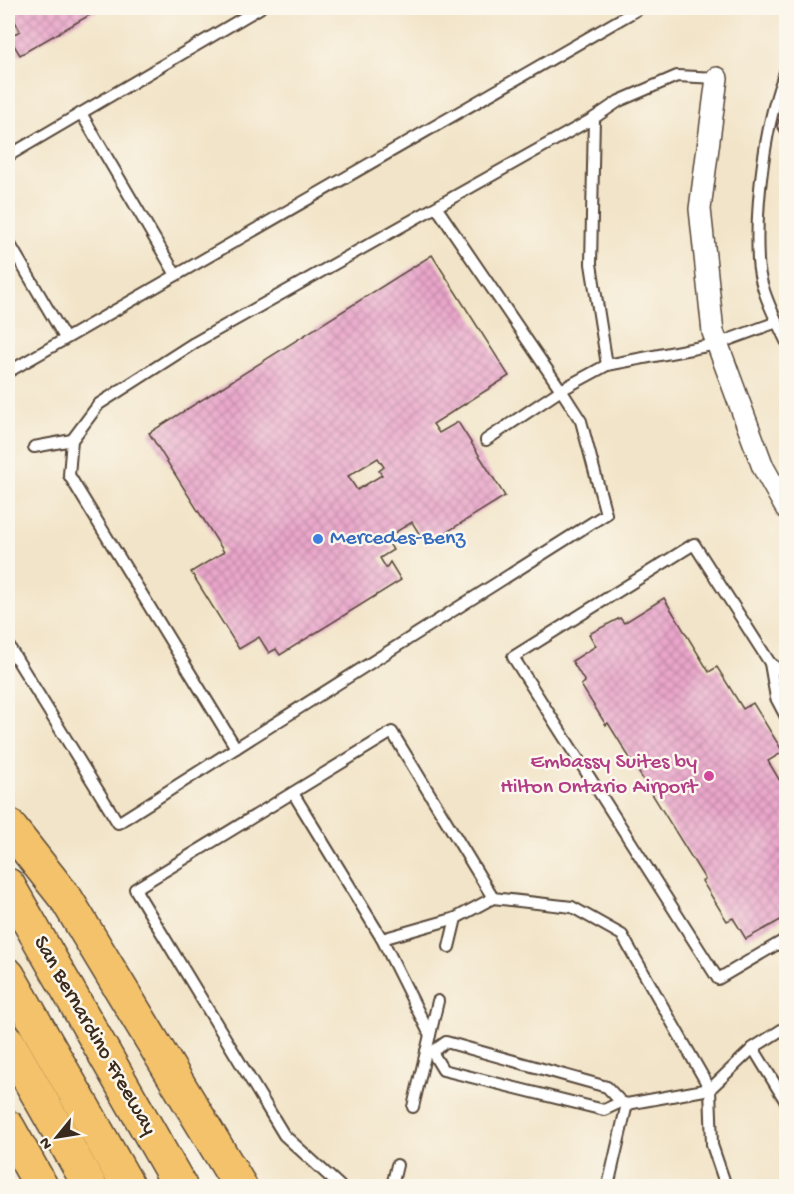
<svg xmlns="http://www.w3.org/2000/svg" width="794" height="1194" font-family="'Gochi Hand',sans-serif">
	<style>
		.building { fill: url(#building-cross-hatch); fill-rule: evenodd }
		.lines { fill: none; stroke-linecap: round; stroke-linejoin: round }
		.lane-casing { stroke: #564638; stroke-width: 14 }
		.street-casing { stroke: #564638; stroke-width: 24 }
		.highway-casing { stroke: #564638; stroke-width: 36 }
		.lane { stroke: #fff; stroke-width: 10 }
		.street { stroke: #fff; stroke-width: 21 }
		.highway { stroke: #f3c26a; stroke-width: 33 }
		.shop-dot { fill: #3f7fe0; stroke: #fbf7ec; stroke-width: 2 }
		.hotel-dot { fill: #d1479c; stroke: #fbf7ec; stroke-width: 2 }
		.labels { text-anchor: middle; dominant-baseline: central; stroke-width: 5; stroke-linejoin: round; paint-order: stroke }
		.shop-label { font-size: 22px; fill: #366cbe; stroke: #fbf7ec; text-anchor: start }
		.hotel-label { font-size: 22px; fill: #b23c85; stroke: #fbf7ec; text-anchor: end }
		.street-label { font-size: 22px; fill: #3b2a1e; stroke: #fbf7ec }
	</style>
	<defs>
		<pattern id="building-cross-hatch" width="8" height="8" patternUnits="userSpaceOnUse" patternTransform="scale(1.5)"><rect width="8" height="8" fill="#eaa6cb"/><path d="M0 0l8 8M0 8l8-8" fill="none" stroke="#bf87a4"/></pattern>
	</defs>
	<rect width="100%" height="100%" fill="#fbf7ec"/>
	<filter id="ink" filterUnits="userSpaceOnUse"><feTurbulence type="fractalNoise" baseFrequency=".0167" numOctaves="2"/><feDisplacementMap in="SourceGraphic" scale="12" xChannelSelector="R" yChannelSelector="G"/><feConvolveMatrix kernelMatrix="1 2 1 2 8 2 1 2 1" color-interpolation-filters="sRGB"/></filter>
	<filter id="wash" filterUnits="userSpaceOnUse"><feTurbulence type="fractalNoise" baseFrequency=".008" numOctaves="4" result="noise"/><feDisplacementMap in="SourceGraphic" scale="24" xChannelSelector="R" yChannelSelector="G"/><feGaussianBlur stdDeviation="1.35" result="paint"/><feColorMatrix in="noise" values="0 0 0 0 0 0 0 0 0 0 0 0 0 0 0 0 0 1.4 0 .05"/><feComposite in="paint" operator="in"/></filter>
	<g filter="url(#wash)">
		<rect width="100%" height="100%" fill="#f2e4c8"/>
		<g id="blocks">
			<g class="building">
				<path d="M8,8H102L20,55L9,37L20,31Z"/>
				<path d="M786,99V142L777,126Z"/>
				<path d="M432,255L509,376L433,424L439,433L458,422L505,496L426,545L412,522L386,538L393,550L380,558L386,568L390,562L401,580L280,655L276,649L269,653L259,637L239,649L191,572L224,552L149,433ZM378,458L384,467L379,471L382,475L357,490L348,476Z"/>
				<path d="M786,257V271L780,261Z"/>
				<path d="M664,598L709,672L717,667L743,709L753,703L783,752L768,761L786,791V903L784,905L786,917L746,939L733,918L727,921L702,881L705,879L608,723L606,725L581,685L585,682L572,661L596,646L589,634L620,618L624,623Z"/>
			</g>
		</g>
	</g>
	<g filter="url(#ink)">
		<use href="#blocks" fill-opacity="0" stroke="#564638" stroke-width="1.5"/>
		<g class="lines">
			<g class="lane-casing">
				<g id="lane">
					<path d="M717,78L677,76L619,101L594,118L591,264L607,365L717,344L777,322L786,341"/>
					<path d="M81,113L176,275"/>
					<path d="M594,118L194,343L99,404L72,440L69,475L236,748L606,514L581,421L561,390L607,365"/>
					<path d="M8,156L260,8"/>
					<path d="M437,208L561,390L486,440"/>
					<path d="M8,241L65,338"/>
					<path d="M777,322C768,303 759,282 758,260C755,204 765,121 786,70"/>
					<path d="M8,372L640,8"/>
					<path d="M34,447L72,440"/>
					<path d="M8,645L118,823L236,748"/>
					<path d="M770,663L776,698L786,717"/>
					<path d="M786,674L770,663L694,544L513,657L718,979L786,939"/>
					<path d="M293,793L382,939L430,1035"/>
					<path d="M382,939L456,918"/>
					<path d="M449,947L456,918L493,898L572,907L622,935L710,1089L712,1145L726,1186"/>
					<path d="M753,1048L786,1102"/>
					<path d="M426,1051L432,1052L443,1070L604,1110L621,1102L627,1104L710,1089L753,1048L786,1027"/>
					<path d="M432,1052L446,1042L607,1087L621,1102"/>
					<path d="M413,1107L438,1001"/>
					<path d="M340,1186L284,1135L135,889L392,732L493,898"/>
					<path d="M392,1186L397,1165"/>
					<path d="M608,1186L627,1104"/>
				</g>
			</g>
			<g class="street-casing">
				<path id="street" d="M717,78L700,209L713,332L763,467L786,508"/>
			</g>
			<g class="highway-casing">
				<g id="highway">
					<path d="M8,825L67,900L240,1186"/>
					<path d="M8,885L180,1186"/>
					<path d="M8,975L128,1186"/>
					<path d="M8,1042L90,1186"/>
					<path d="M8,1127L41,1186"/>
				</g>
			</g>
			<use href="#lane" class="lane"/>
			<use href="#street" class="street"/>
			<use href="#highway" class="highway"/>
		</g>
	</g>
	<circle class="shop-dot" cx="318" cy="539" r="6"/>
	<circle class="hotel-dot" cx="709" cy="776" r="6"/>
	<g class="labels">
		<g class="shop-label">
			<text x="330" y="539">Mercedes-Benz</text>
		</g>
		<g class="hotel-label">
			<text x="697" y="763">Embassy Suites by<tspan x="697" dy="25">Hilton Ontario Airport</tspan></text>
		</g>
		<g class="street-label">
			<text transform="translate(94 1036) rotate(60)">San Bernardino Freeway</text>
		</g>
	</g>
	<rect width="794" height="1194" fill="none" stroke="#fbf7ec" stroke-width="30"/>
	<g transform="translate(57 1137) rotate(240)" stroke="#fbf7ec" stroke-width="4.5" paint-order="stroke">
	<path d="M0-4.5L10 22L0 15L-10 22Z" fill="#3b2a1e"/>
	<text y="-9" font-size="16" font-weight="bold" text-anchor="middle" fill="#3b2a1e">N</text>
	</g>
</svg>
